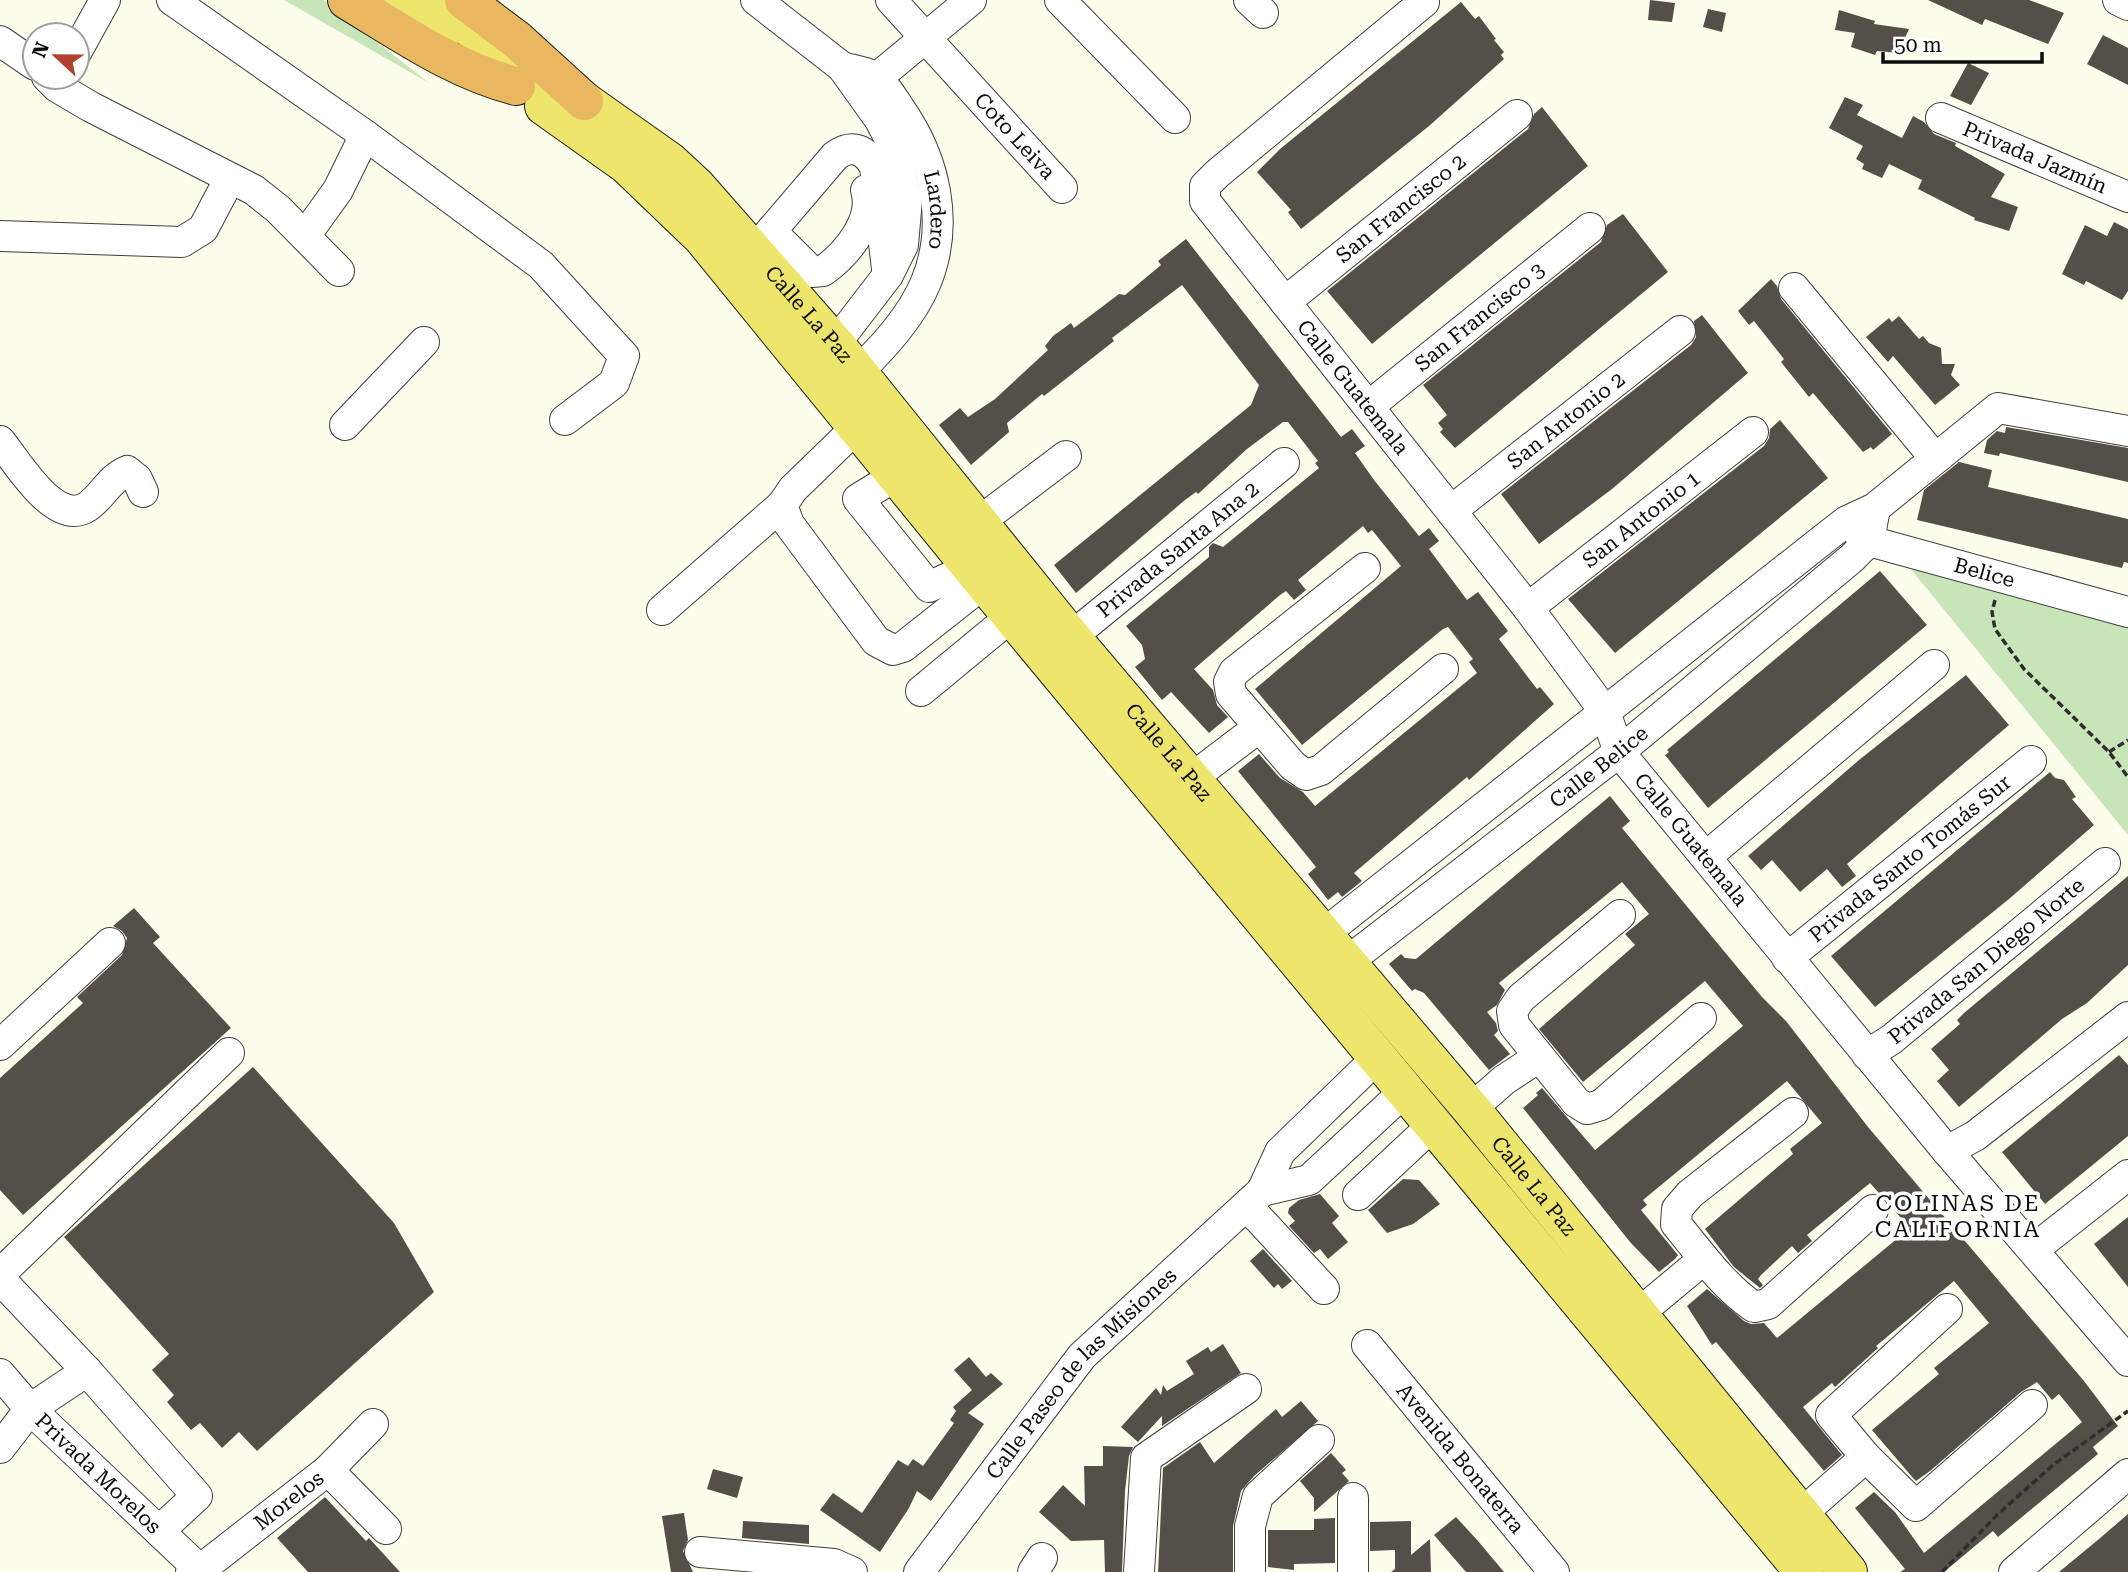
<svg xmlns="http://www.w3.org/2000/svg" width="2128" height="1572" font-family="'Roboto Serif',serif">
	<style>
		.green { fill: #c8e5b9 }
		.building { fill: #544f49 }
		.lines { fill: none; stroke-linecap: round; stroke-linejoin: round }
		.minor-casing { stroke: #3f3f3f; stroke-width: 32 }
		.major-casing { stroke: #1d1d1d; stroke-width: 40 }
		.highway-casing { stroke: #1d1d1d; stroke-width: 40 }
		.path { stroke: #2e2e2e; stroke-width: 3.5; stroke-dasharray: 7 3.5; stroke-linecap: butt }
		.minor { stroke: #fff; stroke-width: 30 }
		.major { stroke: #ede56c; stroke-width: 38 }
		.highway { stroke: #e8b75f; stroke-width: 38 }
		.labels { text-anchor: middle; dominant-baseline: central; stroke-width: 7; stroke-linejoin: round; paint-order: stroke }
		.street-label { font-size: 21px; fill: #0c0c0c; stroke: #fff }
		.neighbourhood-label { font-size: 23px; letter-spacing: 2px; fill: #0c0c0c; stroke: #fff }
	</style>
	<rect width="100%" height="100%" fill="#fdfdec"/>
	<g class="green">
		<path d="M284,0H324L429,83Z"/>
		<path d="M1905,562L2128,625V835Z"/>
	</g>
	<g class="building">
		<path d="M1650,0L1675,3L1672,22L1648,20Z"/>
		<path d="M1928,0H2029L2064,13L2048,44L1985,19L1982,25Z"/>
		<path d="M1461,2L1475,19L1479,16L1496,39L1494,40L1504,52L1501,55L1504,59L1429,126L1301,229L1288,212L1291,210L1257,172L1280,149Z"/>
		<path d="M1708,9L1726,13L1722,32L1703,27Z"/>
		<path d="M1839,10L1875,21L1874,24L1909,29L1898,53L1877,51L1875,55L1851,47L1855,33L1835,30Z"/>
		<path d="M2103,35L2128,48V85L2087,64Z"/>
		<path d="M1968,63L1989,73L1971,105L1950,96Z"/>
		<path d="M1845,97L1863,105L1857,115L1902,138L1913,116L1924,122L1934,134L1956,143L1955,146L2005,174L1991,197L2018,207L2009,231L1974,220L1975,218L1918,189L1922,180L1889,164L1882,178L1862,169L1864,164L1856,159L1863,146L1829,128Z"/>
		<path d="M1542,107L1588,166L1372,344L1327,291L1528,129L1534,114Z"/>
		<path d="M1623,214L1668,272L1455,448L1440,432L1443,429L1438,423L1447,415L1423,385L1601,242L1607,225Z"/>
		<path d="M2114,222L2128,229V291L2122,300L2086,281L2084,285L2062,274L2085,225L2107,236Z"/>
		<path d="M1186,239L1341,437L1352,429L1365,446L1355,453L1374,480L1419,536L1429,528L1439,541L1429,549L1467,600L1478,592L1508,631L1499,639L1537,689L1540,687L1554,704L1469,780L1467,777L1354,873L1362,881L1342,897L1338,892L1328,900L1308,874L1316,867L1238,771L1259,754L1280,778L1303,792L1315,806L1477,673L1469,662L1473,659L1448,627L1443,629L1302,745L1255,689L1401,566L1372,530L1368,533L1363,526L1298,580L1306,590L1294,600L1286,591L1280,595L1194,669L1213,690L1217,705L1228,717L1209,733L1171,692L1162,700L1135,667L1145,659L1142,645L1126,626L1209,557V547L1213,543L1223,547L1319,468L1315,463L1318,461L1288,422H1283L1247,449L1198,494L1196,492L1185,500L1076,593L1054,565L1251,405L1259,385L1182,285L1112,338L1114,341L1044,396L1042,394L1007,423L1009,432L971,465L939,425L960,408L968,417L995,399L1048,350L1045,346L1053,336L1071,323L1074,328L1119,294L1125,295L1161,265L1158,261Z"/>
		<path d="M1771,279L1777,286L1781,299L1892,434L1873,450L1871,447L1863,452L1813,393L1809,397L1781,362L1784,359L1754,321L1749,325L1738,311Z"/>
		<path d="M1702,315L1748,373L1612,489L1539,544L1501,494L1691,345L1696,337L1694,321Z"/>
		<path d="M1899,316L1919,339L1923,336L1929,343L1941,348L1942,364H1955L1951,375L1960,385L1935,405L1893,356L1888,362L1866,337L1889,318L1892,322Z"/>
		<path d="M1780,420L1828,478L1615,653L1568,599L1764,446L1769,438L1770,429Z"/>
		<path d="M2006,427L2128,448V482L2000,453L1999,456L1984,453L1987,440L1997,431L2005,433Z"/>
		<path d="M1959,462L1992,470L1988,487L2128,519V563L2124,562L2122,568L1917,520L1924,490Z"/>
		<path d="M1880,571L1927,625L1708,808L1665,755L1669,752L1667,750Z"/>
		<path d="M1966,675L2009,725L1847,864L1856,876L1842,887L1827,869L1800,892L1772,860L1761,870L1748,856L1859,760Z"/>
		<path d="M2050,772L2055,778L2064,780L2076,797L2072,799L2094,825L2009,899L1875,1007L1831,956Z"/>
		<path d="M1610,796L1630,821L1622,828L1762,997L1786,1021L1868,1127L2084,1381L2118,1426L2093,1447L2098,1454L1998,1537L1993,1531L1944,1572H1900L1905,1569L1855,1508L1874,1492L1895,1512L1924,1553L2082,1422L2059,1394L2052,1400L2037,1382L2021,1392L1930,1471L1916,1481L1913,1478L1872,1430L1939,1374L1934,1368L1989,1323L1954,1281L1876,1346L1878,1348L1835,1387L1832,1383L1803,1407L1842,1455L1824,1471L1716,1342L1712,1345L1687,1306L1707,1289L1744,1321L1751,1324L1764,1323L1777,1338L1910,1228L1870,1183L1807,1235L1812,1241L1798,1253L1792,1246L1761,1275L1758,1279L1763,1285L1760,1288L1734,1267L1705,1229L1793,1154L1790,1149L1822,1123L1787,1081L1643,1200L1647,1205L1641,1210L1678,1255L1675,1259L1659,1272L1630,1242L1523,1108L1538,1095L1536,1093L1542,1088L1595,1150L1743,1026L1705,981L1583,1082L1539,1029L1635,945L1625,934L1649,914L1622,882L1499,983L1505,990L1497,1005L1487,1012L1496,1023L1498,1031L1494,1035L1510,1054L1489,1070L1424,993L1415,989L1412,991L1389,964L1401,954L1405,958L1416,959Z"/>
		<path d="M2128,876V965L2087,1003L2062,1019L1959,1107L1937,1081L1949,1070L1931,1049L1960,1024L1957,1020L1964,1013Z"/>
		<path d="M134,908L160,937L153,943L231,1028L23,1215L0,1190V1078L83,1003L77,997L122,955L127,938L122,931L113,926Z"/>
		<path d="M2119,1055L2128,1065V1136L2045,1204L2002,1152Z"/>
		<path d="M253,1067L394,1223L434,1292L257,1451L239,1432L222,1448L200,1423L191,1430L167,1402L174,1395L152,1370L169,1354L64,1237Z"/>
		<path d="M1403,1179L1419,1180L1440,1204L1413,1224L1387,1233L1368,1210Z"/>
		<path d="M1320,1194L1339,1216L1332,1223L1348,1242L1328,1259L1320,1249L1314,1253L1289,1226L1295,1221L1288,1213L1289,1208L1299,1200Z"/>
		<path d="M2128,1217V1287L2094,1244Z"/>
		<path d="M1263,1249L1292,1281L1282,1289L1278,1284L1274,1288L1250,1261Z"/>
		<path d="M1223,1344L1241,1373L1162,1426V1416L1138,1442L1121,1427L1156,1388L1161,1395L1163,1385L1167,1391L1194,1374L1186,1361L1208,1347L1211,1352Z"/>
		<path d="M969,1357L986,1377L991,1373L1003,1384L968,1413L984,1424L931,1501L917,1491L909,1508L880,1552L820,1510L833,1493L862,1513L898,1460L908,1466L913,1459L923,1466L954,1423L950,1420L956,1411L953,1407L972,1390L954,1370Z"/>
		<path d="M1301,1401L1318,1421L1254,1476L1241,1491L1233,1526V1572H1158L1163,1468L1200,1442L1214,1463L1276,1409L1282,1417Z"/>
		<path d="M1103,1446L1133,1447L1129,1456L1125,1491L1122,1572H1105L1104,1540L1071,1541L1039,1512L1063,1485L1085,1506L1084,1466H1103Z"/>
		<path d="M1331,1453L1346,1470L1342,1473L1349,1481L1314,1512V1498L1300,1481Z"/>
		<path d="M713,1469L743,1477L737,1498L707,1489Z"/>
		<path d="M325,1497L366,1541L369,1538L400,1572H308L277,1538Z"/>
		<path d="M684,1513L688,1540L683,1551L693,1572H671L662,1516Z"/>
		<path d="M2128,1514V1572H2059L2099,1539Z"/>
		<path d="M1456,1517L1478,1541L1504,1572H1466L1434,1535Z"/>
		<path d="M1335,1518V1563L1294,1564V1570L1268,1567V1530H1314V1519Z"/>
		<path d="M743,1521L809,1525V1544L742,1538Z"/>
		<path d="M1411,1521V1555L1430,1539L1431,1572H1391L1395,1569V1550L1370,1551V1522Z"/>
	</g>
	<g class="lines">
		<g class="minor-casing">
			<g id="minor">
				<path d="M172,0L365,135L541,265L624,356L614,383L565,420"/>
				<path d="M756,0L842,67L880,120L892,143L907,199L903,245L888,275L835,344L818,356"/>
				<path id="s1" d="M891,0L1062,188"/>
				<path d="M1060,0L1175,118"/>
				<path d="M1249,0L1263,13"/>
				<path d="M2118,0L2128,5"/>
				<path id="s2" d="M1424,2L1217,174L1205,186V201L1528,608L1605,712L1619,752L1947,1151L2128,1361"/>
				<path d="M0,41L35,65"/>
				<path d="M77,51L105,0"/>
				<path id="s3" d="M842,67C852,70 869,72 877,79C886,86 894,100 900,109C935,159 950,223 926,282C910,321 874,358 842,386"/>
				<path d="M47,77L57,87L91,107L254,190L278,209L339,271"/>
				<path d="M861,91L971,0"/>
				<path id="s4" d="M1941,118L2128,197"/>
				<path d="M771,231L812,272L823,271C847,254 875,220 866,190"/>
				<path d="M0,236L182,242L203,229L230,178"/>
				<path d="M305,236L338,190L365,135"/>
				<path d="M754,251L835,156C852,143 866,150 875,167L887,269"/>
				<path d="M1794,288L1934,457"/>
				<path id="s5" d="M1285,302L1517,115"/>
				<path id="s6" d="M1369,406L1590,228"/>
				<path d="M345,425L424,342"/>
				<path d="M857,427L793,489L782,505L789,524L876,641L893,650L903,647L984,583"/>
				<path d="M0,441C18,463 55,527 87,507C102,497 110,478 127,471L137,479L143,492"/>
				<path d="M897,475L858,499L929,587L971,567"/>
				<path id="s7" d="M1452,510L1680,331"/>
				<path id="s8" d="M1855,529L1869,541L2128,612"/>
				<path d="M963,534L1066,456"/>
				<path d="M1365,568L1234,672L1229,682L1231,694L1293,766L1306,775L1321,770L1443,669"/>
				<path id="s9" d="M1528,608L1753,432"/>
				<path d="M662,610L782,505"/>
				<path id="s10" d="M1071,637L1284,463"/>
				<path d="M921,691L1013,615"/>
				<path d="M1192,778L1258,728"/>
				<path d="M1706,857L1934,665"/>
				<path d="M1620,915L1521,998L1512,1011L1514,1025L1576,1102L1587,1109L1601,1105L1701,1018"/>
				<path d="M1307,947L1830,534L1847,521L1875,508L1998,408L2128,431"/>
				<path id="s11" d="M1787,958L2031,761"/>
				<path id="s12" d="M1330,975L1619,752L1852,558L1869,541L1875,508"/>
				<path d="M0,1045L110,943"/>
				<path id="s13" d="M1867,1055L1892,1039L2105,863"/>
				<path d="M1471,1109L1504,1080L1539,1057"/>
				<path d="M1793,1113L1690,1194L1677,1209L1676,1224C1700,1253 1723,1286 1754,1307L1768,1304L1873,1210"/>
				<path d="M1947,1151L1975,1136L2128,1017"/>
				<path d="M1262,1191L1309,1180L1406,1090"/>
				<path d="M1358,1195L1434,1124"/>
				<path d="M1247,1206L1324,1289"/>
				<path d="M2034,1249L2128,1175"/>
				<path d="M0,1274L229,1053"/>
				<path d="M0,1279L87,1371"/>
				<path d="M1947,1309L1831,1415L1866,1457L1916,1506L2032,1405"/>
				<path d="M1621,1328L1704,1259"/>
				<path id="s14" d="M1367,1345L1554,1572"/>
				<path id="s15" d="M0,1374L30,1409L200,1570"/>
				<path d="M0,1448L30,1409L87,1371L197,1496L159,1531"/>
				<path d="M328,1470L386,1529"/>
				<path d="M1353,1498V1572"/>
				<path d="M1800,1515L1866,1457"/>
				<path d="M700,1552L834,1564L852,1572"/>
				<path id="s16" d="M191,1572L200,1570L328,1470L373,1424"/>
				<path id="s17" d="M919,1572L1082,1356L1262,1191L1280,1152L1379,1056"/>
				<path d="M1033,1572L1042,1558"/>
				<path d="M1139,1572L1146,1458L1246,1389"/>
				<path d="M1250,1572V1526L1258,1496L1319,1440"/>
				<path d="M2014,1572L2128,1474"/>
			</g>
		</g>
		<g class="major-casing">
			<g id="major">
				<path d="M394,0L441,33"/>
				<path id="s18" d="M426,0L584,101L669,161L697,187L835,344L1071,637L1471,1109L1848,1572"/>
				<path d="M544,106L627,165L702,237L971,567L1804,1572"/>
			</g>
		</g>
		<g class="highway-casing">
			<g id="highway">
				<path d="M347,0C402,33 454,70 516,86"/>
				<path d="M464,0L517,40L584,101"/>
			</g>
		</g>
		<g class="path">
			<path d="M1995,600L1992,612L1995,629L2024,669L2109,752L2128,777"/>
			<path d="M2109,752L2128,740"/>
			<path d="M1942,1572L1997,1515L2053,1465L2128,1411"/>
		</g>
		<use href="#minor" class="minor"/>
		<use href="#major" class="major"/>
		<use href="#highway" class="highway"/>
	</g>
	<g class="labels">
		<g class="street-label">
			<text stroke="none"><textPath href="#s1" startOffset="184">Coto Leiva</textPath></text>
			<text stroke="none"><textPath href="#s4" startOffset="102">Privada Jazmín</textPath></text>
			<text stroke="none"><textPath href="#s3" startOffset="184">Lardero</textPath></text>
			<text stroke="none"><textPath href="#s5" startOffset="149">San Francisco 2</textPath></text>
			<text stroke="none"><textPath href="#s18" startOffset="499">Calle La Paz</textPath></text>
			<text stroke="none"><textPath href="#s6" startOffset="142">San Francisco 3</textPath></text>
			<text stroke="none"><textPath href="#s2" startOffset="539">Calle Guatemala</textPath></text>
			<text stroke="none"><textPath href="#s7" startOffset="145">San Antonio 2</textPath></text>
			<text stroke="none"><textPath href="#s9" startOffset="144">San Antonio 1</textPath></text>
			<text stroke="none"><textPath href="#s10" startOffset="138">Privada Santa Ana 2</textPath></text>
			<text stroke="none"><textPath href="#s8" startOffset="138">Belice</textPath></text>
			<text stroke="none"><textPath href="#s18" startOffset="1066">Calle La Paz</textPath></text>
			<text stroke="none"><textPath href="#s12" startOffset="340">Calle Belice</textPath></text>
			<text stroke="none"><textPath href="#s2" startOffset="1106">Calle Guatemala</textPath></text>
			<text stroke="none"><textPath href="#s11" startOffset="158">Privada Santo Tomás Sur</textPath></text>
			<text stroke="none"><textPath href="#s13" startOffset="152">Privada San Diego Norte</textPath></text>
			<text stroke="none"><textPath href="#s18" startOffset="1633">Calle La Paz</textPath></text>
			<text stroke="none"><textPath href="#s17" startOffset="257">Calle Paseo de las Misiones</textPath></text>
			<text stroke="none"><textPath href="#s14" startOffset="147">Avenida Bonaterra</textPath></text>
			<text stroke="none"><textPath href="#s15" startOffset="140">Privada Morelos</textPath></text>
			<text stroke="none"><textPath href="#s16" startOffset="122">Morelos</textPath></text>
		</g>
		<g class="neighbourhood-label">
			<text x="1958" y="1203">COLINAS DE<tspan x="1958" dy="26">CALIFORNIA</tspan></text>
		</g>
	</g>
	<g transform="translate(56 56) rotate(292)"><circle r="33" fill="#ffffff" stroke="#9e9e9e" stroke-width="2"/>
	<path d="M0-5L12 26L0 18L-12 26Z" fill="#b04130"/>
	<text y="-10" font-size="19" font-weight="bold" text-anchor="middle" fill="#0c0c0c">N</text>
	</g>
	<path d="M1883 52v10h159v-10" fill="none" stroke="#0c0c0c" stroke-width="3.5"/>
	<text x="1894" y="52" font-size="21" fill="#0c0c0c" stroke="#ffffff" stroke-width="5" paint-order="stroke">50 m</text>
</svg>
